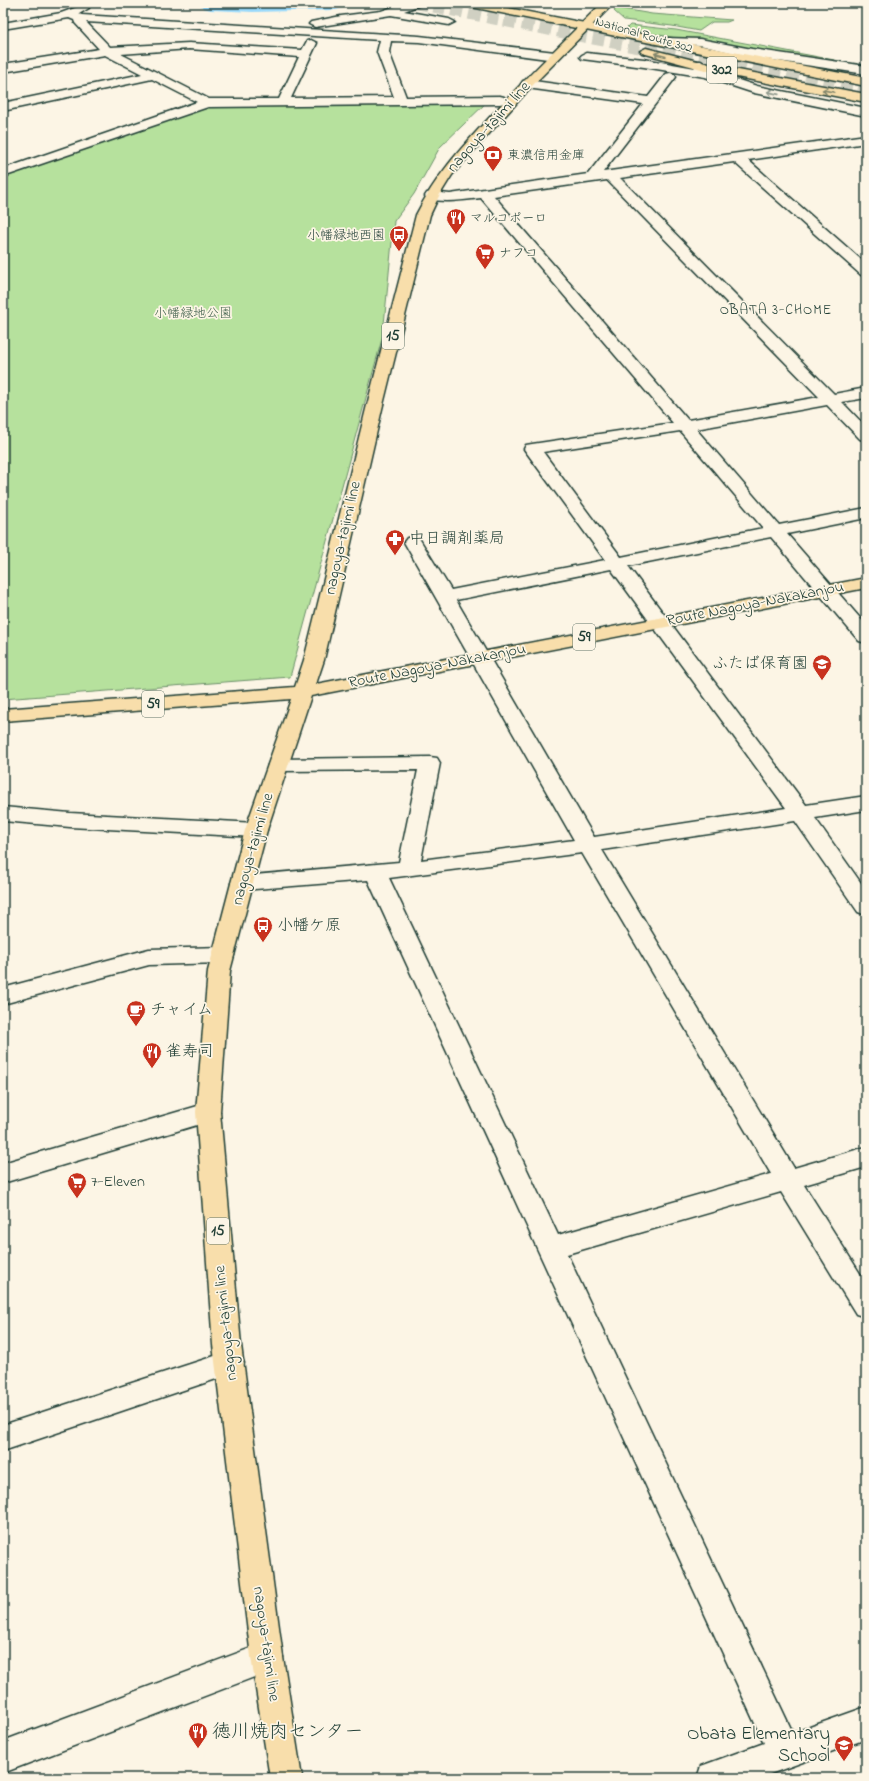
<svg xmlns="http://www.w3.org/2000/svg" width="869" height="1781" font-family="'Indie Flower','Klee One',sans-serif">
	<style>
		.green { fill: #b6e19d; stroke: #6a8f68 }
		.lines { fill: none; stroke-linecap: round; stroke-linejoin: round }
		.river { fill: #99d9fb; fill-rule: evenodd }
		.highway-tunnel { stroke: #d0d0c2; stroke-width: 12; stroke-dasharray: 12 6; stroke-linecap: butt }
		.minor-casing { stroke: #1f3d34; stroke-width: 3 }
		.major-casing { stroke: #1f3d34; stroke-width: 3 }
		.highway-casing { stroke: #1f3d34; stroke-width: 3 }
		.minor { fill: #fcf5e5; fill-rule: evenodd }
		.major { fill: #f8deab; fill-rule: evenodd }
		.highway { fill: #f8deab; fill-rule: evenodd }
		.oneway { stroke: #81856a }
		.oneway2 { stroke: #8e998c }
		.labels { text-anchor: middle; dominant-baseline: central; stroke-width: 3.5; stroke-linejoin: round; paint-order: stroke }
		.far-street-label { font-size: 13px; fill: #1f3d34; stroke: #fcf5e5 }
		.far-poi-label { font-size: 13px; fill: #1f3d34; stroke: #fcf5e5; text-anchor: start }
		.far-park-label { font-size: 13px; fill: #3d5e49; stroke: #fcf5e5 }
		.far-neighbourhood-label { font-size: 14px; letter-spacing: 1px; fill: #1f3d34; stroke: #fcf5e5 }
		.shield { fill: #fcf5e5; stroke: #617469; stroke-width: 1 }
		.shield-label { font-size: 15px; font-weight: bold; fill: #1f3d34 }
		.street-label { font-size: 16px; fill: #1f3d34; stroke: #fcf5e5 }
		.poi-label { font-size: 16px; fill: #1f3d34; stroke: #fcf5e5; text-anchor: start }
		.near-poi-label { font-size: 19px; fill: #1f3d34; stroke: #fcf5e5; text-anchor: start }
	</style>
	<rect width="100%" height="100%" fill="#fcf5e5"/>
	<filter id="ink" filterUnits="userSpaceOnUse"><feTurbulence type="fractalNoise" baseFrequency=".025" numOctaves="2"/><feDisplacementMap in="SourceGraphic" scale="8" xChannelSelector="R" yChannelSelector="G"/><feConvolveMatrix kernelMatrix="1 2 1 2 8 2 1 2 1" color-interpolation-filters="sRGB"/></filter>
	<g filter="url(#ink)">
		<g class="green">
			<path d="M617,8L652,14L732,20L727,22H712L699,31L672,26L624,20L614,11Z"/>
			<path d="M630,25L676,30L866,66L761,52L694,39H682L626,29Z"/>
			<path d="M216,102L486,103L440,147L414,194L394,221L383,335L290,677L3,699V177Z"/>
		</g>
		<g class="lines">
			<path class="river" d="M199,3H347L343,8L335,10L253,12L211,10L203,8Z"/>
			<path class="highway-tunnel" d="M416,3L866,93"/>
			<g class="minor-casing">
				<g id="minor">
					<path d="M405,3H422L420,5L404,11L449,19L455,22L449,25L391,15L315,27L309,24L311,22L341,16L381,11Z"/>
					<path d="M83,5L89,8L79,14L82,15L419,36L555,52L559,54L561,56L559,58L555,60L419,42L391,41L389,52L406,97L500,96L504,97L506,100L504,103L500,104L208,107L3,177V169L197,102L152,79L3,111V103L142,74L105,55L3,72V64L99,49L75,23L74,20L69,18L3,29V23L61,13ZM86,22L380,40L377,52L394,97L291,98L317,43L311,40L307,41L302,50L189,43L110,47ZM189,49L299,57L279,99H209L121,54Z"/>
					<path d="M666,38L700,39L752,49L866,66V74L752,57L700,45L662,43L660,41L662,39Z"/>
					<path d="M586,53L644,59L695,68L691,64L693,61H701L711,71L757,86L866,108V116L754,93L705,77L644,67L582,59L580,57L582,55Z"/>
					<path d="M670,73L674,74L676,77L603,172L866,135V143L748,160L866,264V276L861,275L734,162L620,178L834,394L866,388V398L842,402L866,427V441L860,439L827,405L696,429L779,525L866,508V518L787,534L866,625V643L859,641L771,537L628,566L806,805L866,796V810L815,818L866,890V915L858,912L795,821L602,850L794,1168L866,1147V1167L804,1185L866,1283V1317L856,1314L781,1192L567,1254L793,1733L866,1707V1739L759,1778H697L701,1766L764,1743L368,880L242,890L234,888L231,883L234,878L242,876L399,862L418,770L278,771L271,770L268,765L271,760L278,759L430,757L437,758L440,763L421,860L574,840L404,542L407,538L413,537L419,538L451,590L605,560L524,449L526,445L532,444L673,423L481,198C462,200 446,203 427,199L425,196L427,193L432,192L450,194L588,174L643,104L527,88L523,87L521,84L523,81L527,80L648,97L666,74ZM607,180L819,397L688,420L494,196ZM680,431L763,528L621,557L543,452ZM611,569L786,808L594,837L456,600ZM582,853L771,1174L558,1235L389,878Z"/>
					<path d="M3,807L70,813L256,823L264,825L267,830L264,835L256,837L70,827L3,821Z"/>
					<path d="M223,947L231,949L234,955L231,961L223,963L149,965L3,1004V988L149,949Z"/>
					<path d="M208,1103L217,1105L220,1112L217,1119L3,1183V1163Z"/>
					<path d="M230,1351L240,1355L244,1363L240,1371L3,1451V1425Z"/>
					<path d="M267,1642L278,1646L283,1657L278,1668L3,1773V1741Z"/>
				</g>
			</g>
			<g class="major-casing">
				<path id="major" d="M602,3H614L531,87L470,155L452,175L439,196L430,215L382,409L324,660L316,684L866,578V588L311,696L267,830L230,971L220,1112L241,1345L283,1657L302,1778H270L251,1657L213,1345L196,1112L208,971L245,830L291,699L3,721V709L295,687L304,660L366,409L416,215C435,177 460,149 489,118C525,79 564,41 602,3Z"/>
			</g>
			<g class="highway-casing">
				<g id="highway">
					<path d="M460,3H483L866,78V86L466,6Z"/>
					<path d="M646,48L717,66L866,94V102L716,73L642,53L640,51Z"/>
				</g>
			</g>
			<use href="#minor" class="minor"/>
			<use href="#major" class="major"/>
			<use href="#highway" class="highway"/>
		</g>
		<defs><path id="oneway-shaft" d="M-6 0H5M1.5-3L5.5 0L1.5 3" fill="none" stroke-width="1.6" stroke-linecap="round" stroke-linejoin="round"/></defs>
		<g class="oneway">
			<use href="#oneway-shaft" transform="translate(660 55) rotate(-165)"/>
			<use href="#oneway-shaft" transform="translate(828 91) rotate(-169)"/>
		</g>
		<use class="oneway2" href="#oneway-shaft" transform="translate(773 93) rotate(-167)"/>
	</g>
	<defs>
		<g id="bank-pin" transform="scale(1)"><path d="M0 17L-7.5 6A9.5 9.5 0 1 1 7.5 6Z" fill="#c8321e" stroke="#fcf5e5"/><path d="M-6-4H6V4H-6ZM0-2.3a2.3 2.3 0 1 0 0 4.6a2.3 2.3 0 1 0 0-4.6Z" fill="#fff"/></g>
		<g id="restaurant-pin" transform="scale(1)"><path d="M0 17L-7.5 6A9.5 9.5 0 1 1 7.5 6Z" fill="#c8321e" stroke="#fcf5e5"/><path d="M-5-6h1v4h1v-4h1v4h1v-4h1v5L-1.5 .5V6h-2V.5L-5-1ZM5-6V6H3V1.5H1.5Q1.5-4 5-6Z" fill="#fff"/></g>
		<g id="bus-pin" transform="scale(1)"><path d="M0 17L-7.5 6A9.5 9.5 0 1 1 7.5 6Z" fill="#c8321e" stroke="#fcf5e5"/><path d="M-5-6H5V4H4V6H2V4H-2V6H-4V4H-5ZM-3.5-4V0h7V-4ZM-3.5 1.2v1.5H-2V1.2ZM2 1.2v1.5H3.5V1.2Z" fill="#fff"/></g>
		<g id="supermarket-pin" transform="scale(1)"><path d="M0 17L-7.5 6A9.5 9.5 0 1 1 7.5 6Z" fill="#c8321e" stroke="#fcf5e5"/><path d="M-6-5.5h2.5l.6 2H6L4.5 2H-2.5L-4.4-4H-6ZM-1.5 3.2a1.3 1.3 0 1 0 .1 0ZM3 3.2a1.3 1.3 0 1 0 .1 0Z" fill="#fff"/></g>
		<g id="pharmacy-pin" transform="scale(1)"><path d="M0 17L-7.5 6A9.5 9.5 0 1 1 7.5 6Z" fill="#c8321e" stroke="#fcf5e5"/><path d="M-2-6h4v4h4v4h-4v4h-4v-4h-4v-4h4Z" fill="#fff"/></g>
		<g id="school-pin" transform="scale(1)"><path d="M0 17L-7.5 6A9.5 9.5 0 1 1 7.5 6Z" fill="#c8321e" stroke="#fcf5e5"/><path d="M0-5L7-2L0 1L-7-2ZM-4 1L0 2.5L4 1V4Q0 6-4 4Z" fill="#fff"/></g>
		<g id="cafe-pin" transform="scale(1)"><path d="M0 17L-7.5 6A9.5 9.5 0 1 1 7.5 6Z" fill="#c8321e" stroke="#fcf5e5"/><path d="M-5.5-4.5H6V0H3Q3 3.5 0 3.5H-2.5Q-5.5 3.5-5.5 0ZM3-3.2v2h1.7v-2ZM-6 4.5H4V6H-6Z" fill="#fff"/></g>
	</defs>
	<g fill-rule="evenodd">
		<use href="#bank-pin" x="493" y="155"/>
		<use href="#restaurant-pin" x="456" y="218"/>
		<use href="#bus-pin" x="399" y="235"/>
		<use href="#supermarket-pin" x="485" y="253"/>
		<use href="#pharmacy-pin" x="395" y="539"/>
		<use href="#school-pin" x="822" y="664"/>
		<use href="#bus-pin" x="263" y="926"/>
		<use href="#cafe-pin" x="136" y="1010"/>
		<use href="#restaurant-pin" x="152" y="1052"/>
		<use href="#supermarket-pin" x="77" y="1182"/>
		<use href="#restaurant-pin" x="198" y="1732"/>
		<use href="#school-pin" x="844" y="1745"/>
	</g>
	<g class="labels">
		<g class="far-street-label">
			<text transform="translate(644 35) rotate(16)">National Route 302</text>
		</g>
		<g class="far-poi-label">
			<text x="507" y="155">東濃信用金庫</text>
			<text x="470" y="218">マルコポーロ</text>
			<text x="385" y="235" text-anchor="end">小幡緑地西園</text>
			<text x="499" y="253">ナフコ</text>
		</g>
		<g class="far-park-label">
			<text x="193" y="313">小幡緑地公園</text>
		</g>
		<g class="far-neighbourhood-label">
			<text x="776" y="310">OBATA 3-CHOME</text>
		</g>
		<g class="shield">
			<rect x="707" y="57" width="30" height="26" rx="3"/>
			<rect x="382" y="323" width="22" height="26" rx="3"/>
			<rect x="573" y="624" width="22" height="26" rx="3"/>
			<rect x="142" y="691" width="22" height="26" rx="3"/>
			<rect x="207" y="1218" width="22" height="26" rx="3"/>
		</g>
		<g class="shield-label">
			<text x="722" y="70">302</text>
			<text x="393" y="336">15</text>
			<text x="584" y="637">59</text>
			<text x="153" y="704">59</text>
			<text x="218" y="1231">15</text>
		</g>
		<g class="street-label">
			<text transform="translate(489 127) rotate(-48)">nagoya-tajimi line</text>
			<text transform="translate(343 538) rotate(-77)">nagoya-tajimi line</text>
			<text transform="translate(755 604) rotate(-11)">Route Nagoya-Nakakanjou</text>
			<text transform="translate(437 666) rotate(-11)">Route Nagoya-Nakakanjou</text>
			<text transform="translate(253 849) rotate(-74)">nagoya-tajimi line</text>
			<text transform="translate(226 1323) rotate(-96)">nagoya-tajimi line</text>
			<text transform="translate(266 1644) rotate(82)">nagoya-tajimi line</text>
		</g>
		<g class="poi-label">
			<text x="409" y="539">中日調剤薬局</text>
			<text x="808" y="664" text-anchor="end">ふたば保育園</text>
			<text x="277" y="926">小幡ケ原</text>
			<text x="150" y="1010">チャイム</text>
			<text x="166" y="1052">雀寿司</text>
			<text x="91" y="1182">7-Eleven</text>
		</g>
		<g class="near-poi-label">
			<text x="212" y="1732">徳川焼肉センター</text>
			<text x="830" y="1734" text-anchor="end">Obata Elementary<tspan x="830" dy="22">School</tspan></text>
		</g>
	</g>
	<rect width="869" height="1781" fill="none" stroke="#fcf5e5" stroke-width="16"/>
	<rect x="8" y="8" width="853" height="1765" fill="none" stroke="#1f3d34" stroke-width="1.5" filter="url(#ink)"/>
</svg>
